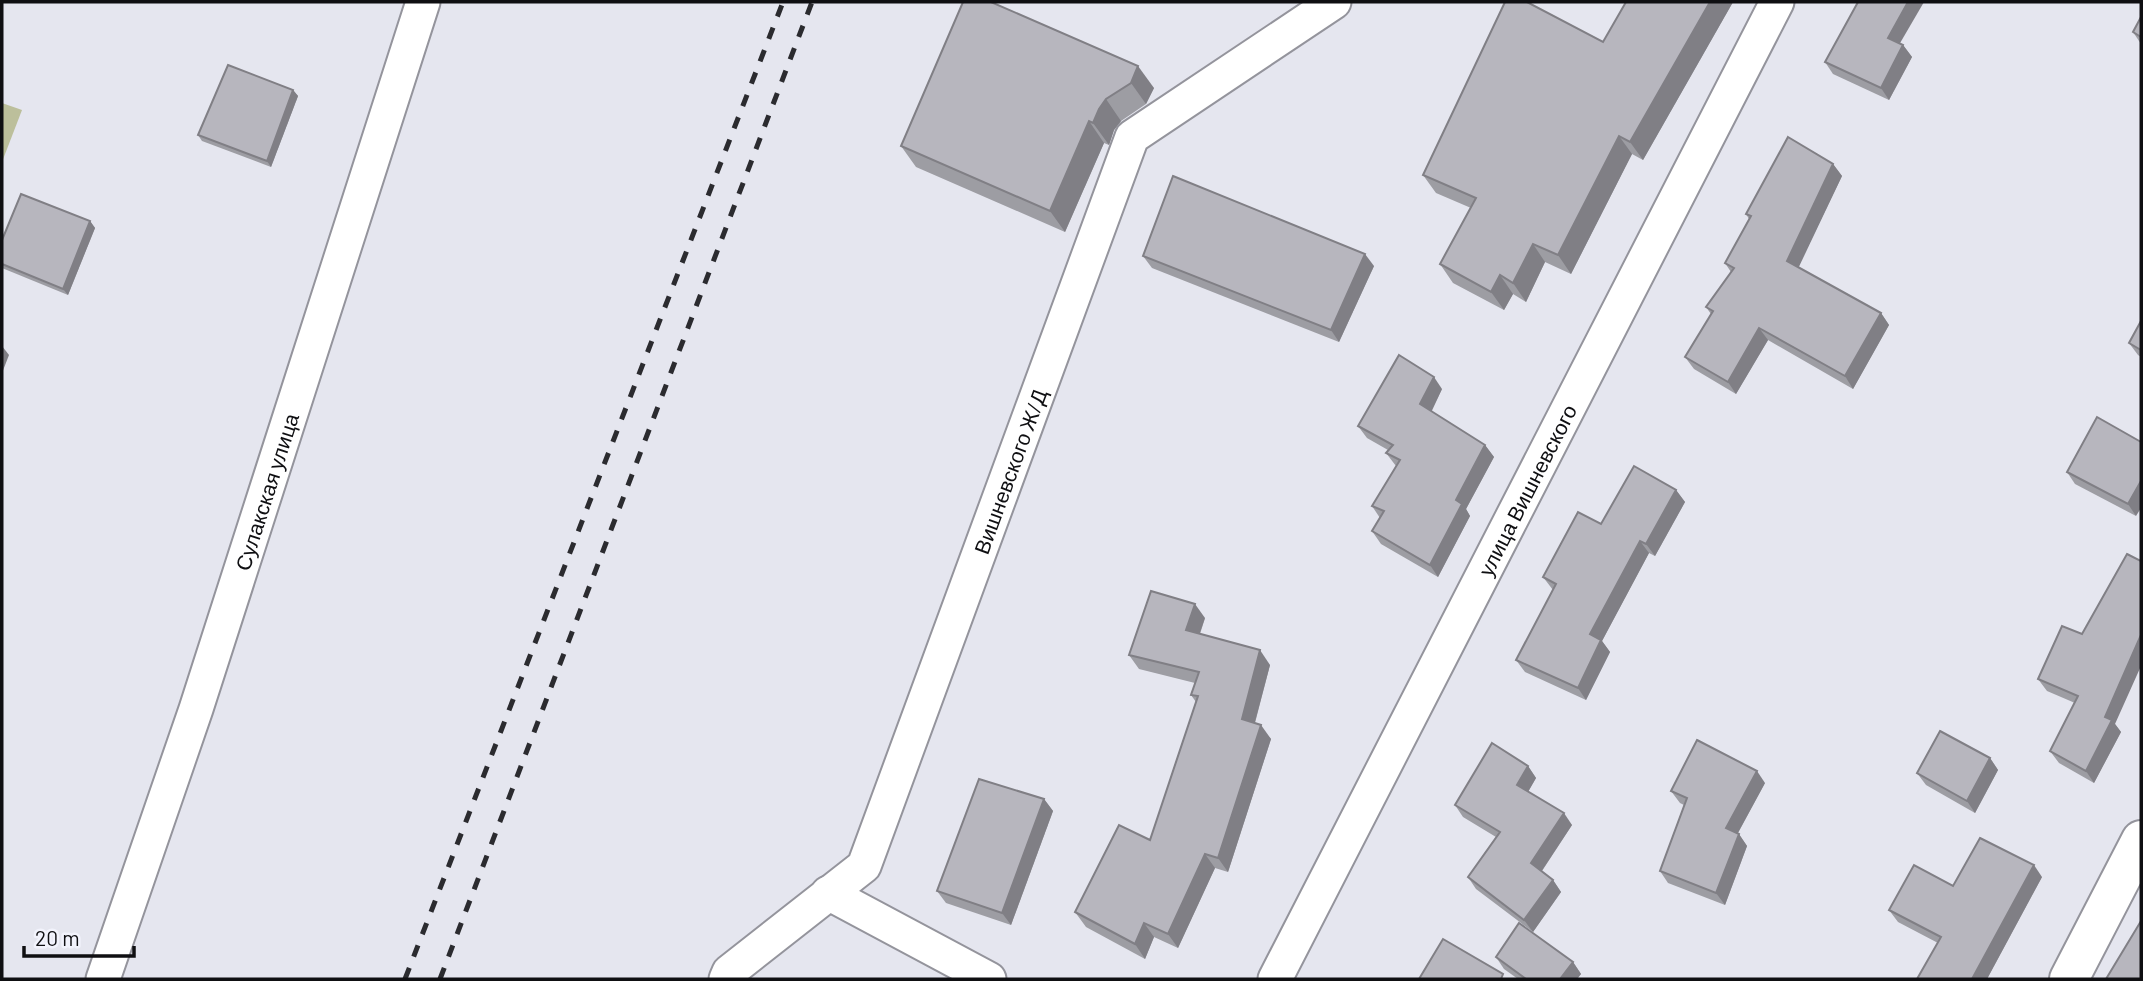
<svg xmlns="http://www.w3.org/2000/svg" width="2143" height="981" font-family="Barlow,sans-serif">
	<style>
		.green { fill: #bcbf9b }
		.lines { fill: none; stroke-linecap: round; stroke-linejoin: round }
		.minor-casing { stroke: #94949c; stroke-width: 37 }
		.tertiary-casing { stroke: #94949c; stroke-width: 42 }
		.minor { stroke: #fff; stroke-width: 33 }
		.tertiary { stroke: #fff; stroke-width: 38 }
		.rail { stroke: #2b2b2f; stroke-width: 5; stroke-dasharray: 12 12; stroke-linecap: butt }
		.wall { fill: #9d9da3 }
		.shaded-wall { fill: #807f85 }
		.building { fill: #b7b6be; stroke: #807f85; stroke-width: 2 }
		.labels { text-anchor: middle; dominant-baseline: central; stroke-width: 6; stroke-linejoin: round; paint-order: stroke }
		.street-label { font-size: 21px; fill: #0f0f12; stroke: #f2f3fc }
	</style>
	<rect width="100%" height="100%" fill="#e5e6ef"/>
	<path class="green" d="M2,103L22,110L2,162Z"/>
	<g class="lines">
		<g class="minor-casing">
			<g id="minor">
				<path d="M828,893L989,979"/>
				<path id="s1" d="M103,979L196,709L423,2"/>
				<path id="s2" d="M726,979L729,972L864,866L1132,137L1334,2"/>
				<path id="s3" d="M1275,979L1777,2"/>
			</g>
		</g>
		<g class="tertiary-casing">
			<path id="tertiary" d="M2069,979L2141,840"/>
		</g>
		<use href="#minor" class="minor"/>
		<use href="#tertiary" class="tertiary"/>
		<g class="rail">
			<path d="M405,979L783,2"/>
			<path d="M440,979L812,2"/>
		</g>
	</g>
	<g class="wall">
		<path d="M963,2L1154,88L1146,104L1121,121L1114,130L1109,145L1104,143L1065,232L916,167L901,146Z"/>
		<path d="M1626,2H1733L1643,160L1632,154L1571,274L1545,262L1526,302L1513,294L1504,310L1453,283L1440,264L1471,208L1436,193L1423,175L1603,42Z"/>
		<path d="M2141,17V44L2133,32Z"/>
		<path d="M1900,43L1903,45L1912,57L1889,100L1833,74L1825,62Z"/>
		<path d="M293,90L298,96L271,167L202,141L198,135Z"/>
		<path d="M1833,164L1842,176L1798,267L1881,313L1889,325L1853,389L1768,340L1736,394L1694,369L1685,357L1711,314L1706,307L1731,272L1725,263L1749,219L1746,214Z"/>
		<path d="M90,221L95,228L68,295L2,268V240Z"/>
		<path d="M1143,256L1374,266L1339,342L1152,268Z"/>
		<path d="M2141,321V357L2138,355L2129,343Z"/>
		<path d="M1442,389L1431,411L1485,445L1494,457L1466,509L1470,516L1438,577L1381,544L1372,531L1380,518L1372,506L1396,466L1386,453L1388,450L1367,438L1358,426Z"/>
		<path d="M2097,417L2136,516L2075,484L2067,472Z"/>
		<path d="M1676,490L1685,502L1655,556L1649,553L1602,641L1610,652L1586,700L1525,672L1516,660L1553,590L1543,577L1601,524Z"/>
		<path d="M1205,618L1200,634L1270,665L1255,723L1271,739L1228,872L1215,868L1178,948L1154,937L1145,959L1086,927L1075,912L1150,840L1196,702L1191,695L1195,683L1139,669L1129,655Z"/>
		<path d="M2062,626L2115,724L2121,732L2094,783L2059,763L2050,751L2075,703L2047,691L2038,679Z"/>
		<path d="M1990,758L1998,770L1975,813L1926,785L1917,773Z"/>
		<path d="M1528,766L1536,778L1528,792L1572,825L1542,871L1553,880L1561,892L1533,932L1476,889L1468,877L1496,837L1463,817L1455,805Z"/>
		<path d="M1765,783L1738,833L1747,846L1725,905L1668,883L1660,871L1684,805L1680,803L1671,791Z"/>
		<path d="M1044,799L1053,811L1011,925L946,903L937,891Z"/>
		<path d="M2042,877L1987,979H1917L1938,943L1898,922L1889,910L1953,886Z"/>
		<path d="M1496,957L1573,962L1581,974L1577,979H1518L1504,969Z"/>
	</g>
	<g class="shaded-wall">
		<path d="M1710,2H1733L1643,160L1630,142Z"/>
		<path d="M1908,2H1924L1896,50L1888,38Z"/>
		<path d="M1903,45L1912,57L1889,100L1881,88Z"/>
		<path d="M1138,66L1154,88L1146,104L1131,83Z"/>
		<path d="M293,90L298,96L271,167L267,161Z"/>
		<path d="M1106,99L1121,121L1114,130L1109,145L1093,123L1099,109Z"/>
		<path d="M1089,121L1104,143L1065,232L1050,211Z"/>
		<path d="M1619,136L1632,154L1571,274L1558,255Z"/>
		<path d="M1833,164L1842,176L1796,273L1787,261Z"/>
		<path d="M90,221L95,228L68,295L63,289Z"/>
		<path d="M1533,244L1545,262L1526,302L1513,283Z"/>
		<path d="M1365,254L1374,266L1339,342L1331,330Z"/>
		<path d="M1500,275L1513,294L1504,310L1491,292Z"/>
		<path d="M1881,313L1889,325L1853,389L1845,376Z"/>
		<path d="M1759,328L1768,340L1736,394L1728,382Z"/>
		<path d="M2,346L9,355L2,373Z"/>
		<path d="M1434,377L1442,389L1429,417L1420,404Z"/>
		<path d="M1485,445L1494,457L1466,509L1470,516L1438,577L1430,565L1456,500Z"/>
		<path d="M2141,481V508L2136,516L2128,504Z"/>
		<path d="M1676,490L1685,502L1655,556L1646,544Z"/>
		<path d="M1640,541L1649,553L1602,641L1610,652L1586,700L1578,688L1590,634Z"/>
		<path d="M1195,604L1205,618L1196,644L1186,630Z"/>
		<path d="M2141,635V666L2115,724L2121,732L2094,783L2086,771L2105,717Z"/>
		<path d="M1260,650L1270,665L1252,733L1242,719Z"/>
		<path d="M1261,725L1271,739L1228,872L1218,858Z"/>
		<path d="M1990,758L1998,770L1975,813L1967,801Z"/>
		<path d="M1528,766L1536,778L1525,797L1517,785Z"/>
		<path d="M1757,771L1765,783L1734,840L1726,828Z"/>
		<path d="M1044,799L1053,811L1011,925L1002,913Z"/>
		<path d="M1564,813L1572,825L1539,875L1531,863Z"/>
		<path d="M1739,834L1747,846L1725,905L1716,893Z"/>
		<path d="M1205,854L1215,868L1178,948L1168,934Z"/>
		<path d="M2034,865L2042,877L1987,979H1972Z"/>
		<path d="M1553,880L1561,892L1533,932L1524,920Z"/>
		<path d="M1144,923L1154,937L1145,959L1135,944Z"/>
		<path d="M1573,962L1581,974L1577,979H1560Z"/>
	</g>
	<g class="building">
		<path d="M963,2H991L1138,66L1131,83L1106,99L1099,109L1093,123L1089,121L1050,211L901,146Z"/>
		<path d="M1505,2H1527L1603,42L1626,2H1710L1630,142L1619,136L1558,255L1533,244L1513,283L1500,275L1491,292L1440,264L1476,198L1423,175Z"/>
		<path d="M1858,2H1908L1888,38L1903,45L1881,88L1825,62Z"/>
		<path d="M2141,17V37L2133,32Z"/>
		<path d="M228,65L293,90L267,161L198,135Z"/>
		<path d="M1788,137L1833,164L1787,261L1881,313L1845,376L1759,328L1728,382L1685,357L1713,311L1706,307L1734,268L1725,263L1751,216L1746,214Z"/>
		<path d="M1173,176L1365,254L1331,330L1143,256Z"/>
		<path d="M21,194L90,221L63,289L2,264V240Z"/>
		<path d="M2141,321V350L2129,343Z"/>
		<path d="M1399,355L1434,377L1420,404L1485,445L1456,500L1462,504L1430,565L1372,531L1384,511L1372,506L1400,460L1386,453L1393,445L1358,426Z"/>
		<path d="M2097,417L2141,442V481L2128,504L2067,472Z"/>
		<path d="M1634,466L1676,490L1646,544L1640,541L1590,634L1601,640L1578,688L1516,660L1556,584L1543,577L1578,512L1601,524Z"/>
		<path d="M2127,554L2141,561V635L2105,717L2112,720L2086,771L2050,751L2078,696L2038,679L2062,626L2082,634Z"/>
		<path d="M1151,591L1195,604L1186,630L1260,650L1242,719L1261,725L1218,858L1205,854L1168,934L1144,923L1135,944L1075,912L1119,825L1150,840L1198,696L1191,695L1199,672L1129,655Z"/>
		<path d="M1940,731L1990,758L1967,801L1917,773Z"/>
		<path d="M1697,740L1757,771L1726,828L1739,834L1716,893L1660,871L1687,798L1671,791Z"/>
		<path d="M1492,743L1528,766L1517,785L1564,813L1531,863L1553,880L1524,920L1468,877L1500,832L1455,805Z"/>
		<path d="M979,779L1044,799L1002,913L937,891Z"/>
		<path d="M1980,838L2034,865L1972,979H1917L1941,937L1889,910L1914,865L1953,886Z"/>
		<path d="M2141,921V979H2106Z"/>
		<path d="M1519,923L1573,962L1560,979H1526L1496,957Z"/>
		<path d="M1443,939L1503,974L1501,979H1419Z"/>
	</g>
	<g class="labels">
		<g class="street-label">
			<text stroke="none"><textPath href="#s2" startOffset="600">Вишневского Ж/Д</textPath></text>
			<text stroke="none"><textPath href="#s3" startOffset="550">улица Вишневского</textPath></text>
			<text stroke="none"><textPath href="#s1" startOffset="514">Сулакская улица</textPath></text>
		</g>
	</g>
	<rect width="2143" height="981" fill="none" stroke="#0f0f12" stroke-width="7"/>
	<path d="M24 946v10h110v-10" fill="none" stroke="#0f0f12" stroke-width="3.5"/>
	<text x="35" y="946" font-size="21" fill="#0f0f12" stroke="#f2f3fc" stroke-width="5" paint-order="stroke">20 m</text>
</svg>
